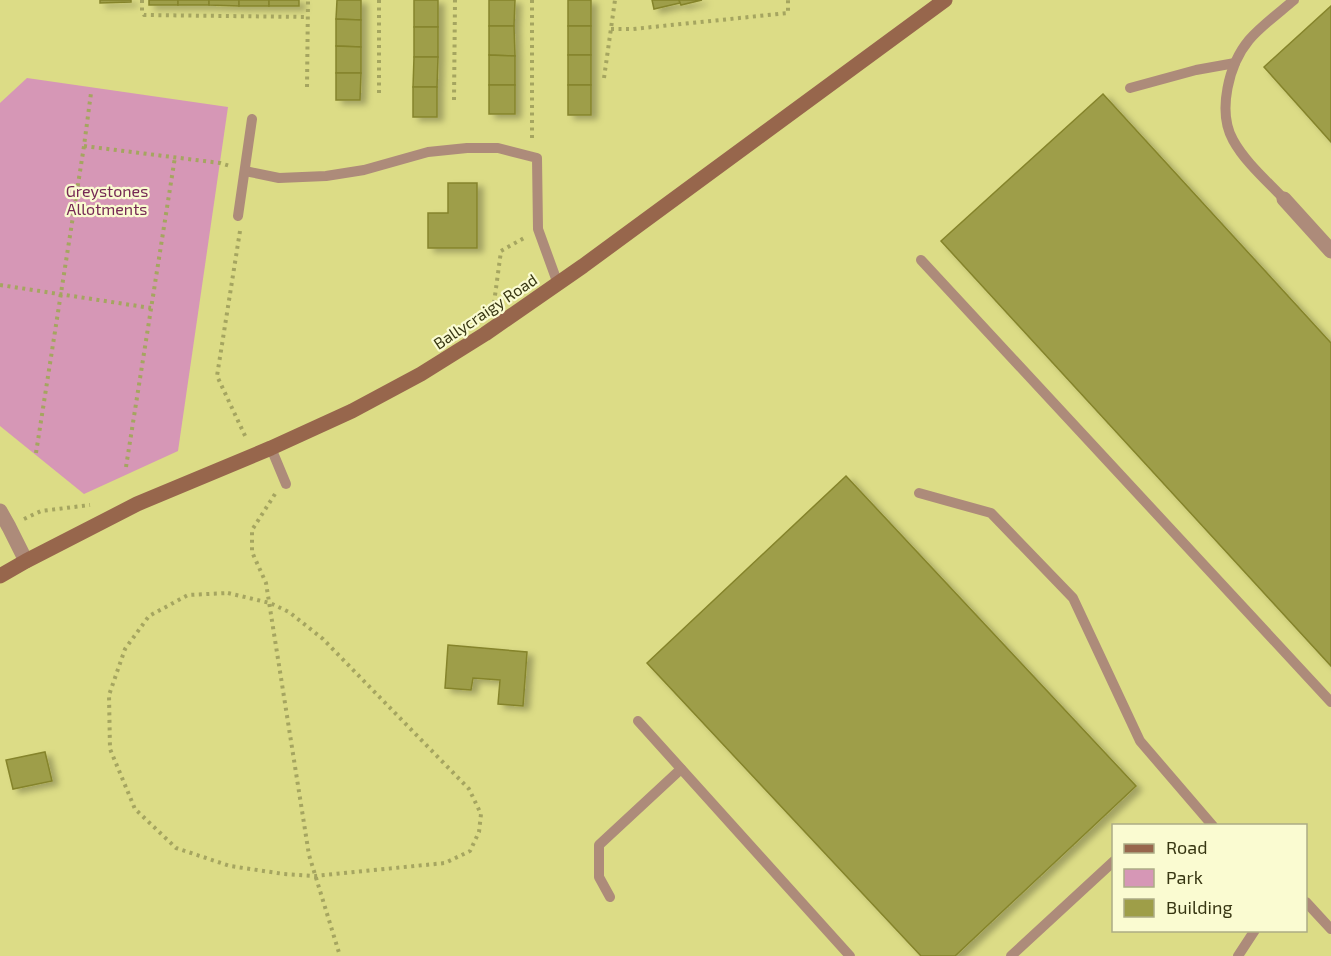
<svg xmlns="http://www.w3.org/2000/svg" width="1331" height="956" font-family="'Exo 2',sans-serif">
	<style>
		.green { fill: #d697b6 }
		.building { fill: #9e9e48; stroke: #85842c; stroke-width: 1.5; filter: url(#shadow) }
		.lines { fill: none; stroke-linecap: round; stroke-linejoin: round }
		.path { stroke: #a5a560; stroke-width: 4; stroke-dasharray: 3 4.5; stroke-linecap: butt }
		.lane { stroke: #ad8b7a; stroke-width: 10 }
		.street { stroke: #ad8b7a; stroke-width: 15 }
		.secondary { stroke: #97664c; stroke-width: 15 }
		.labels { text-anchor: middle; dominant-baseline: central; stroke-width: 4.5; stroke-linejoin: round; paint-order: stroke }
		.park-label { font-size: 16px; fill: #752954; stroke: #fafbd1 }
		.street-label { font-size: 16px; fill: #373612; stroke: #fafbd1 }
	</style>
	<defs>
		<filter id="shadow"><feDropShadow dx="6" dy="4" stdDeviation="3" flood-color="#0004"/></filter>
	</defs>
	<rect width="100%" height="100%" fill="#dcdc86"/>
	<path class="green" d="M27,78L228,107L178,451L84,494L0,426V103Z"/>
	<g class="building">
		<path d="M100,0H131V2L100,3Z"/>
		<rect x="149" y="0" width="29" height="5"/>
		<rect x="178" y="0" width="31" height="5"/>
		<path d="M209,0H239V6L209,5Z"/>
		<rect x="239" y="0" width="30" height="6"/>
		<rect x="269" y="0" width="30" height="6"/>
		<path d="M337,0H361V20L336,19Z"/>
		<rect x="414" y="0" width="24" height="27"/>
		<path d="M489,0H515L514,26H489Z"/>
		<rect x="568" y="0" width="23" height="26"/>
		<path d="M652,0H679L680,3L654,9Z"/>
		<path d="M679,0H702L681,5Z"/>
		<path d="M1331,6V142L1264,67Z"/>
		<path d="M336,19L361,20V47L336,46Z"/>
		<path d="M489,26H514L515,56L489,55Z"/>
		<rect x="568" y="26" width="23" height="29"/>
		<rect x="414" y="27" width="24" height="30"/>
		<path d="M336,46L361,47V73H336Z"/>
		<path d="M489,55L515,56V85H489Z"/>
		<rect x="568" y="55" width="23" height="30"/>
		<path d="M414,57H438L437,87H413Z"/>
		<path d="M336,73H361L360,100H336Z"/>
		<rect x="489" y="85" width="26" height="29"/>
		<rect x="568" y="85" width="23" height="30"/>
		<rect x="413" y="87" width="24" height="30"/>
		<path d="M1103,94L1331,343V666L941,241Z"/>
		<path d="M448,183H477V248H428V213H448Z"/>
		<path d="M846,476L1136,786L955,956H921L647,663Z"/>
		<path d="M448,645L527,652L523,706L498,704L500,680L473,678L471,690L445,688Z"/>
		<path d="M45,752L52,781L13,789L6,760Z"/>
	</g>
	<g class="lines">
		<g class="path">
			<path d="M142,0V12L144,15L308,17"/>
			<path d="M379,0V96"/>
			<path d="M532,0V140"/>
			<path d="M611,29H633L788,13V0"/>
			<path d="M604,78L615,0"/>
			<path d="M307,87L308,0"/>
			<path d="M454,100L455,0"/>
			<path d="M84,146L220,163L230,166"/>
			<path d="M240,231L217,376L247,440"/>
			<path d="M0,285L151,308"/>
			<path d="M494,303L501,251L524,238"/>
			<path d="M36,453L84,146L91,93"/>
			<path d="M126,467L175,157"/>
			<path d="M275,494L252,530V552L266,583L309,855L340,956"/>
			<path d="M24,519L41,511L90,505"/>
			<path d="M228,593L270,603L289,612L323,639L469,789L481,814L479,832L470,851L445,863L315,876L284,874L230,866L176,848L135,809L110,749L109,695L125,649L149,616L188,595Z"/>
		</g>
		<g class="lane">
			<path d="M1130,88L1196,70L1235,63"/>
			<path d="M245,171L279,178L326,176L364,170L428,152L467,148H498L537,158L538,229L558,284"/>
			<path d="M1284,199C1267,181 1245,162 1233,140C1217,111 1229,64 1249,40C1261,26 1280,12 1294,0"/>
			<path d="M238,216L252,119"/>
			<path d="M921,260L1331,702"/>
			<path d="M271,448L286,484"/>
			<path d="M919,493L991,513L1073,598L1140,741L1213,826"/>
			<path d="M638,721L850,956"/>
			<path d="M610,897L599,877V845L681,769"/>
			<path d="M1306,902L1331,929"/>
			<path d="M1011,956L1114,861"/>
			<path d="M1238,956L1255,930"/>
		</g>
		<g class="street">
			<path d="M1284,199L1331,251"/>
			<path d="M0,511L9,527L26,561"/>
		</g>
		<path class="secondary" d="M0,576L26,561L137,504L271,448L352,411L421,374L485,334L583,266L945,0"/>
	</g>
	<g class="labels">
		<g class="park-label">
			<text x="107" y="190">Greystones<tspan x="107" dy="18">Allotments</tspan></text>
		</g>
		<g class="street-label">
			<text transform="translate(485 311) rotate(-34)">Ballycraigy Road</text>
		</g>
	</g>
	<rect x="1112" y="824" width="195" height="108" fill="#fafbd1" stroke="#acac85" stroke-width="1.5"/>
	<rect x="1124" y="844" width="30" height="9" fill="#97664c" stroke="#acac85" stroke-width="1.5"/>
	<text x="1166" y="854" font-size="18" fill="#373612">Road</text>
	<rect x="1124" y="869" width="30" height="18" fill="#d697b6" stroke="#acac85" stroke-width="1.5"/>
	<text x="1166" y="884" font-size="18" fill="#373612">Park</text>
	<rect x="1124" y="899" width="30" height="18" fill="#9e9e48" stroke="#acac85" stroke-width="1.5"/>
	<text x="1166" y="914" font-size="18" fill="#373612">Building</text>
</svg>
